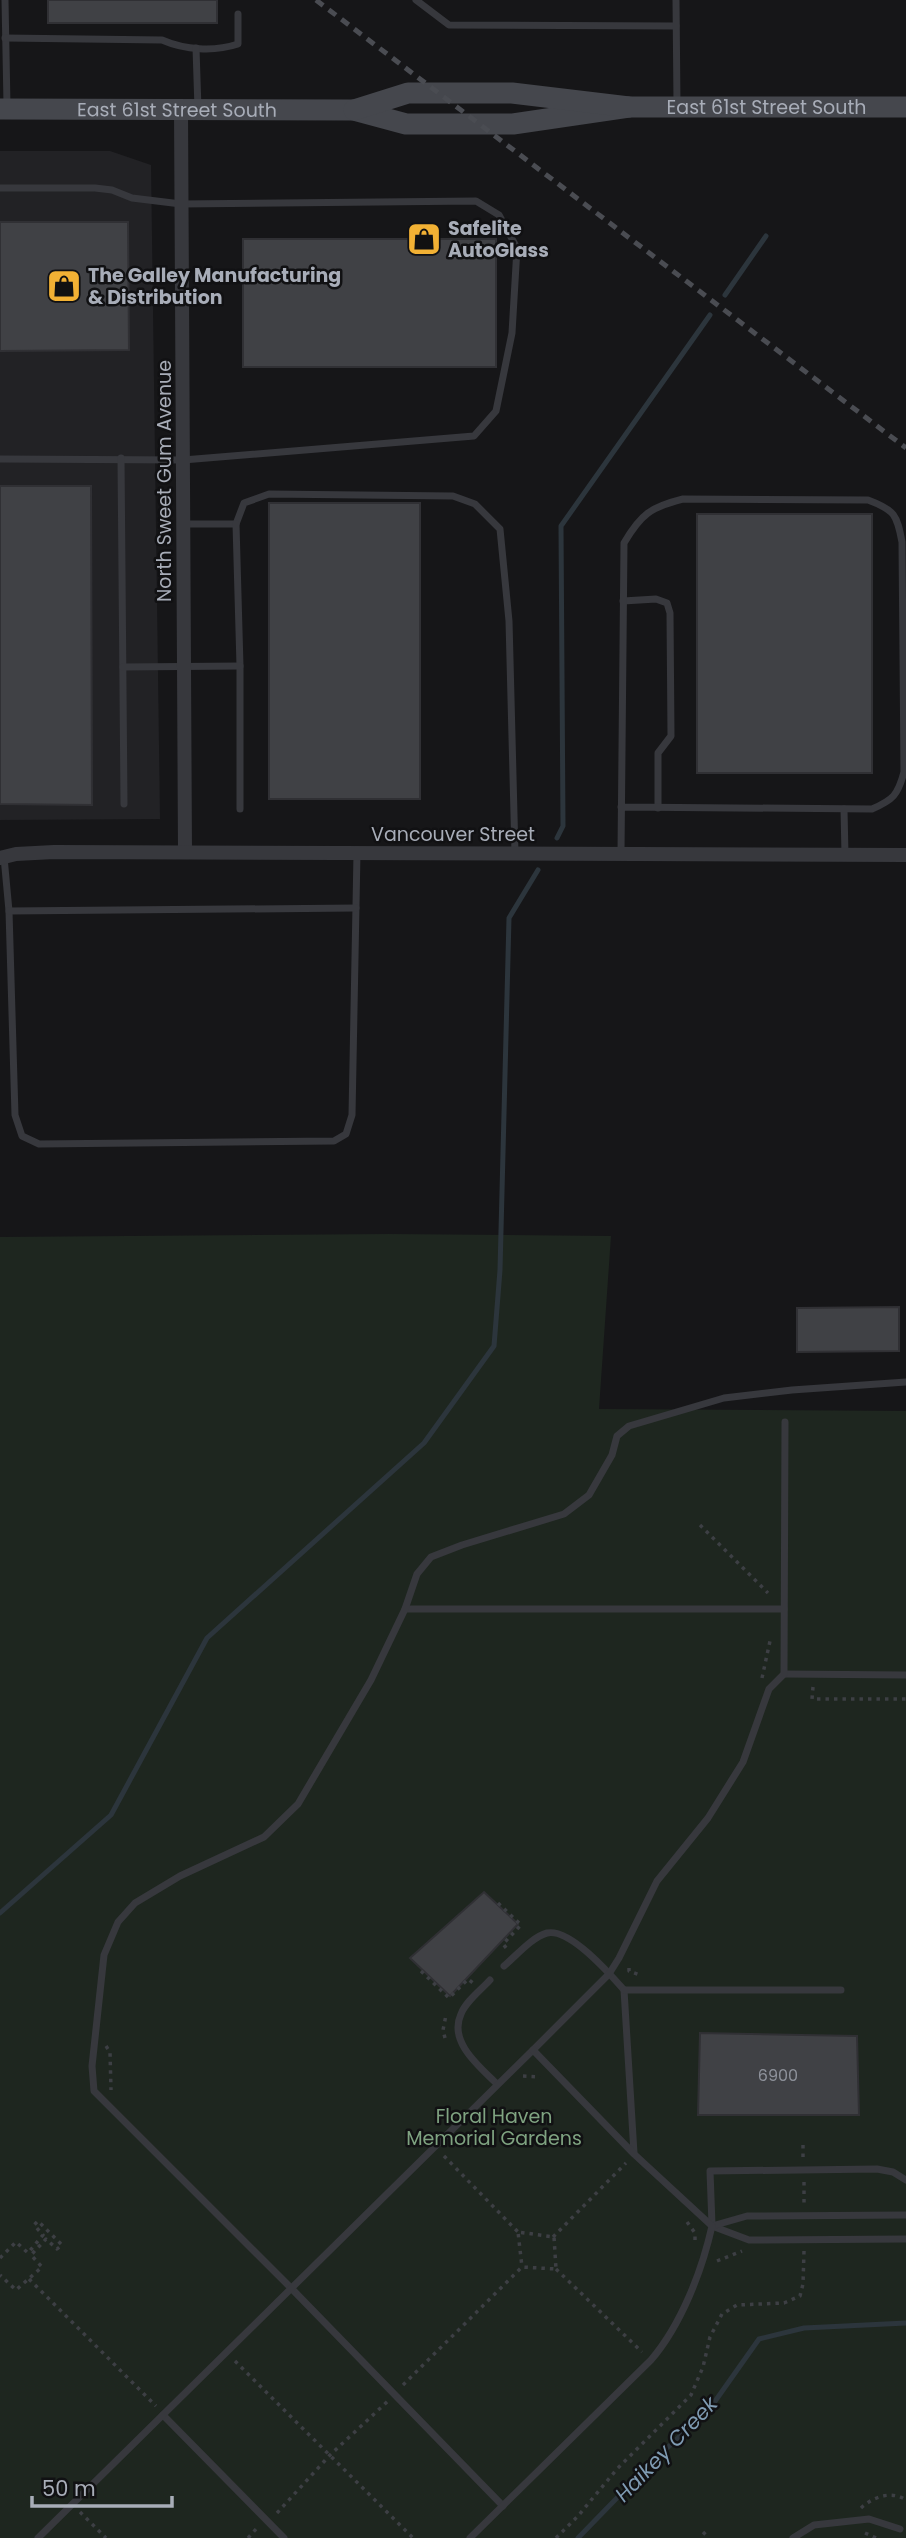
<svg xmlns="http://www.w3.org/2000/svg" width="906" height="2538" font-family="Poppins,sans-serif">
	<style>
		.built { fill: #222225 }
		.green { fill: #1e261f }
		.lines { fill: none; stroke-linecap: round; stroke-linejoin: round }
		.stream { stroke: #2c353c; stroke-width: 5 }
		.building { fill: #404145; stroke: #303034; stroke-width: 2 }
		.path { stroke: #3d3f44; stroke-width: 3.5; stroke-dasharray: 3.5 5; stroke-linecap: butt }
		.service { stroke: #37383d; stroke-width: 7 }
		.minor { stroke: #37383d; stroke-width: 14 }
		.secondary { stroke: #45474d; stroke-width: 21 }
		.rail { stroke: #4a4c52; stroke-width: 5; stroke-dasharray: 9 7; stroke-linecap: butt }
		.labels { text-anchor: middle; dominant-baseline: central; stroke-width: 5; stroke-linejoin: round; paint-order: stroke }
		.number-label { font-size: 16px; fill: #8e929b }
		.street-label { font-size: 19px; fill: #a8adb8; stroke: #111113 }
		.poi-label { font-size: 19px; font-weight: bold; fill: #a8adb8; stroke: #111113; text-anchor: start }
		.park-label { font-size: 19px; fill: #7fa381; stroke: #111113 }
		.water-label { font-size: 21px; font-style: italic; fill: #7f9bb3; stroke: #111113 }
	</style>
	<rect width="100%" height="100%" fill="#161618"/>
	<path class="built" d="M0,151H110L151,165L160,819L0,820Z"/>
	<path class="green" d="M389,1234L611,1236L599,1409L906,1411V2538H0V1237Z"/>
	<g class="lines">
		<g class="stream">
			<path d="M725,295L766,236"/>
			<path d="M557,838L563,826L561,526L710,315"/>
			<path d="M0,1913L111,1815L207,1638L424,1443L494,1346L500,1270L509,918L538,870"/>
			<path d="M578,2538L649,2465L711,2407L759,2339L804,2328L906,2323"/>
		</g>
	</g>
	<g class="building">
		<rect x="48" y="0" width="169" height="23"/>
		<path d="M0,222H128L129,350L0,351Z"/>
		<rect x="243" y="239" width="253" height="128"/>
		<path d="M0,486H91L92,805L0,804Z"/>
		<rect x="269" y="503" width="151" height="296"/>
		<rect x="697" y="514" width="175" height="259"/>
		<path d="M899,1307V1351L797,1352V1308Z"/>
		<path d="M484,1892L518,1924L450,1996L410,1958Z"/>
		<path d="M700,2033L857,2036L859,2115H698Z"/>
	</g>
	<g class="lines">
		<g class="path">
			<path d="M700,1525L768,1593"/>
			<path d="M762,1678L770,1641"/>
			<path d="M813,1687L812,1699H906"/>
			<path d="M498,1903L521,1925L503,1944L507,1949"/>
			<path d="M629,1968V1971L642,1976"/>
			<path d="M421,1971L449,1998L468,1979L473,1983"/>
			<path d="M445,2038L443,2030L446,2015"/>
			<path d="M106,2046L110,2052L111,2090"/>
			<path d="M523,2076L540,2077"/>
			<path d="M803,2145V2157"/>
			<path d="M444,2156L518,2232"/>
			<path d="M804,2182V2203"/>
			<path d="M687,2222L695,2233V2240"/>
			<path d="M553,2237L626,2163"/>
			<path d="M0,2258L16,2242L28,2253L43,2235L34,2225L38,2221L62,2245L57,2249L46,2239L31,2255L42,2267L16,2290L0,2275"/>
			<path d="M717,2261L742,2251"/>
			<path d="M556,2269L642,2352"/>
			<path d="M29,2279L156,2406"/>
			<path d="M235,2361L413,2538"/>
			<path d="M403,2385L522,2267L556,2269L554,2237L518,2232L522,2267"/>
			<path d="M861,2508C873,2497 891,2490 906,2500"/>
			<path d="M80,2512L106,2538"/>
			<path d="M277,2513L330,2455L388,2401"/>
			<path d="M703,2532L709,2538"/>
			<path d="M865,2533L876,2538"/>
			<path d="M248,2538L257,2528"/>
			<path d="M556,2538L578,2516L617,2469L691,2395L703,2367L710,2337L722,2314L737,2305L784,2303L800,2296L803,2284L804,2251"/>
		</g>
		<g class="service">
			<path d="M5,0L7,105"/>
			<path d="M416,0L449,25L676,26"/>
			<path d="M676,0L677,103"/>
			<path d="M5,38L162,40C185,50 214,52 238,44V14"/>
			<path d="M196,48L198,109"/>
			<path d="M0,188H95L112,190L132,198L181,204L476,201L499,215L517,248L512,333L496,411L474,436L183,460L0,459"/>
			<path d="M121,458L124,804"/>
			<path d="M183,524H236L244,503L269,494L453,496L475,504L500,529L509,621L515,853"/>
			<path d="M236,524L240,666V809"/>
			<path d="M623,601L656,599L667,603L670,613L671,736L658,753V808"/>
			<path d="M123,667L240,666"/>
			<path d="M844,809L845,855"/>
			<path d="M621,853L624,543C641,514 651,507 683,499L868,500C895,510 897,515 902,542L904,772C898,795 893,800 872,809L621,807"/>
			<path d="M4,857L9,911L15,1115L22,1136L39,1144L334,1141L346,1134L352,1115L357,853"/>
			<path d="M9,911L356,908"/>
			<path d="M405,1609H784"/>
			<path d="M784,1674L906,1675"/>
			<path d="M504,1966C516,1956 532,1937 547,1933C570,1928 610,1974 624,1990L634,2153"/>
			<path d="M490,1980C481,1990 466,2001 461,2014C448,2042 480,2067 497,2084"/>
			<path d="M624,1990H841"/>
			<path d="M712,2225L710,2171L877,2169L893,2172L906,2180"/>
			<path d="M712,2226L749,2240L906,2239"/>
			<path d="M712,2226L747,2216L906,2215"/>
			<path d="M163,2415L284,2538"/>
			<path d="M503,2506L292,2289L94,2091L92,2066L104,1955L118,1922L135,1903L180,1876L264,1837L298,1804L371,1680L405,1609L417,1574L431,1557L462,1545L564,1514L589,1495L612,1455L617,1436L629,1426L724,1398L792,1390L906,1382"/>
			<path d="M38,2538L533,2050L609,1974L619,1958L657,1881L708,1818L743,1762L769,1689L784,1674L785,1422"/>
			<path d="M470,2538L651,2360C681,2325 702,2271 712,2226L634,2154L533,2050"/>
			<path d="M793,2538L814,2525L869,2519L900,2529"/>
		</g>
		<g class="minor">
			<path d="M181,110L185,852"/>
			<path d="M0,858L16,854L54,852L906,855"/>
		</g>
		<g class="secondary">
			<path id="s1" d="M0,109L354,110L406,124H513L629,107"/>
			<path id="s2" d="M354,110L408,93H512L629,107H906"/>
		</g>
		<path class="rail" d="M316,0L906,448"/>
	</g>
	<defs>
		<g id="shop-square" transform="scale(1.75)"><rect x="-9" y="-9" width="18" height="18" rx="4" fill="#f2b134" stroke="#111113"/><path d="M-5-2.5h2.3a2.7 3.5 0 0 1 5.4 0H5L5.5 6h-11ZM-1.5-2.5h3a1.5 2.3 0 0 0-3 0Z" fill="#111"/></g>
	</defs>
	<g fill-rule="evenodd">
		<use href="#shop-square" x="424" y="239"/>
		<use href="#shop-square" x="64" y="286"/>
	</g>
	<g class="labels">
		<g class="number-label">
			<text x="778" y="2075">6900</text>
		</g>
		<g class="street-label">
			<text stroke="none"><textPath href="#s2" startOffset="416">East 61st Street South</textPath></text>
			<text stroke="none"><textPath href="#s1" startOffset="177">East 61st Street South</textPath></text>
			<text transform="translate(164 481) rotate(-90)">North Sweet Gum Avenue</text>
			<text x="453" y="834">Vancouver Street</text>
		</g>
		<g class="poi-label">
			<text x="448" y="228">Safelite<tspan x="448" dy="22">AutoGlass</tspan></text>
			<text x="88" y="275">The Galley Manufacturing<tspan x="88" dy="22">&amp; Distribution</tspan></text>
		</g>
		<g class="park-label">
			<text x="494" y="2116">Floral Haven<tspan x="494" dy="22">Memorial Gardens</tspan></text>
		</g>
		<g class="water-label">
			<text transform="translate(666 2449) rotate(-46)">Haikey Creek</text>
		</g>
	</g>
	<path d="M32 2496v10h140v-10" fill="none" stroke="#a8adb8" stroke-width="3.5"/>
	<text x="42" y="2496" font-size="21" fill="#a8adb8" stroke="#111113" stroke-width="5" paint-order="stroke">50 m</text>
</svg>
